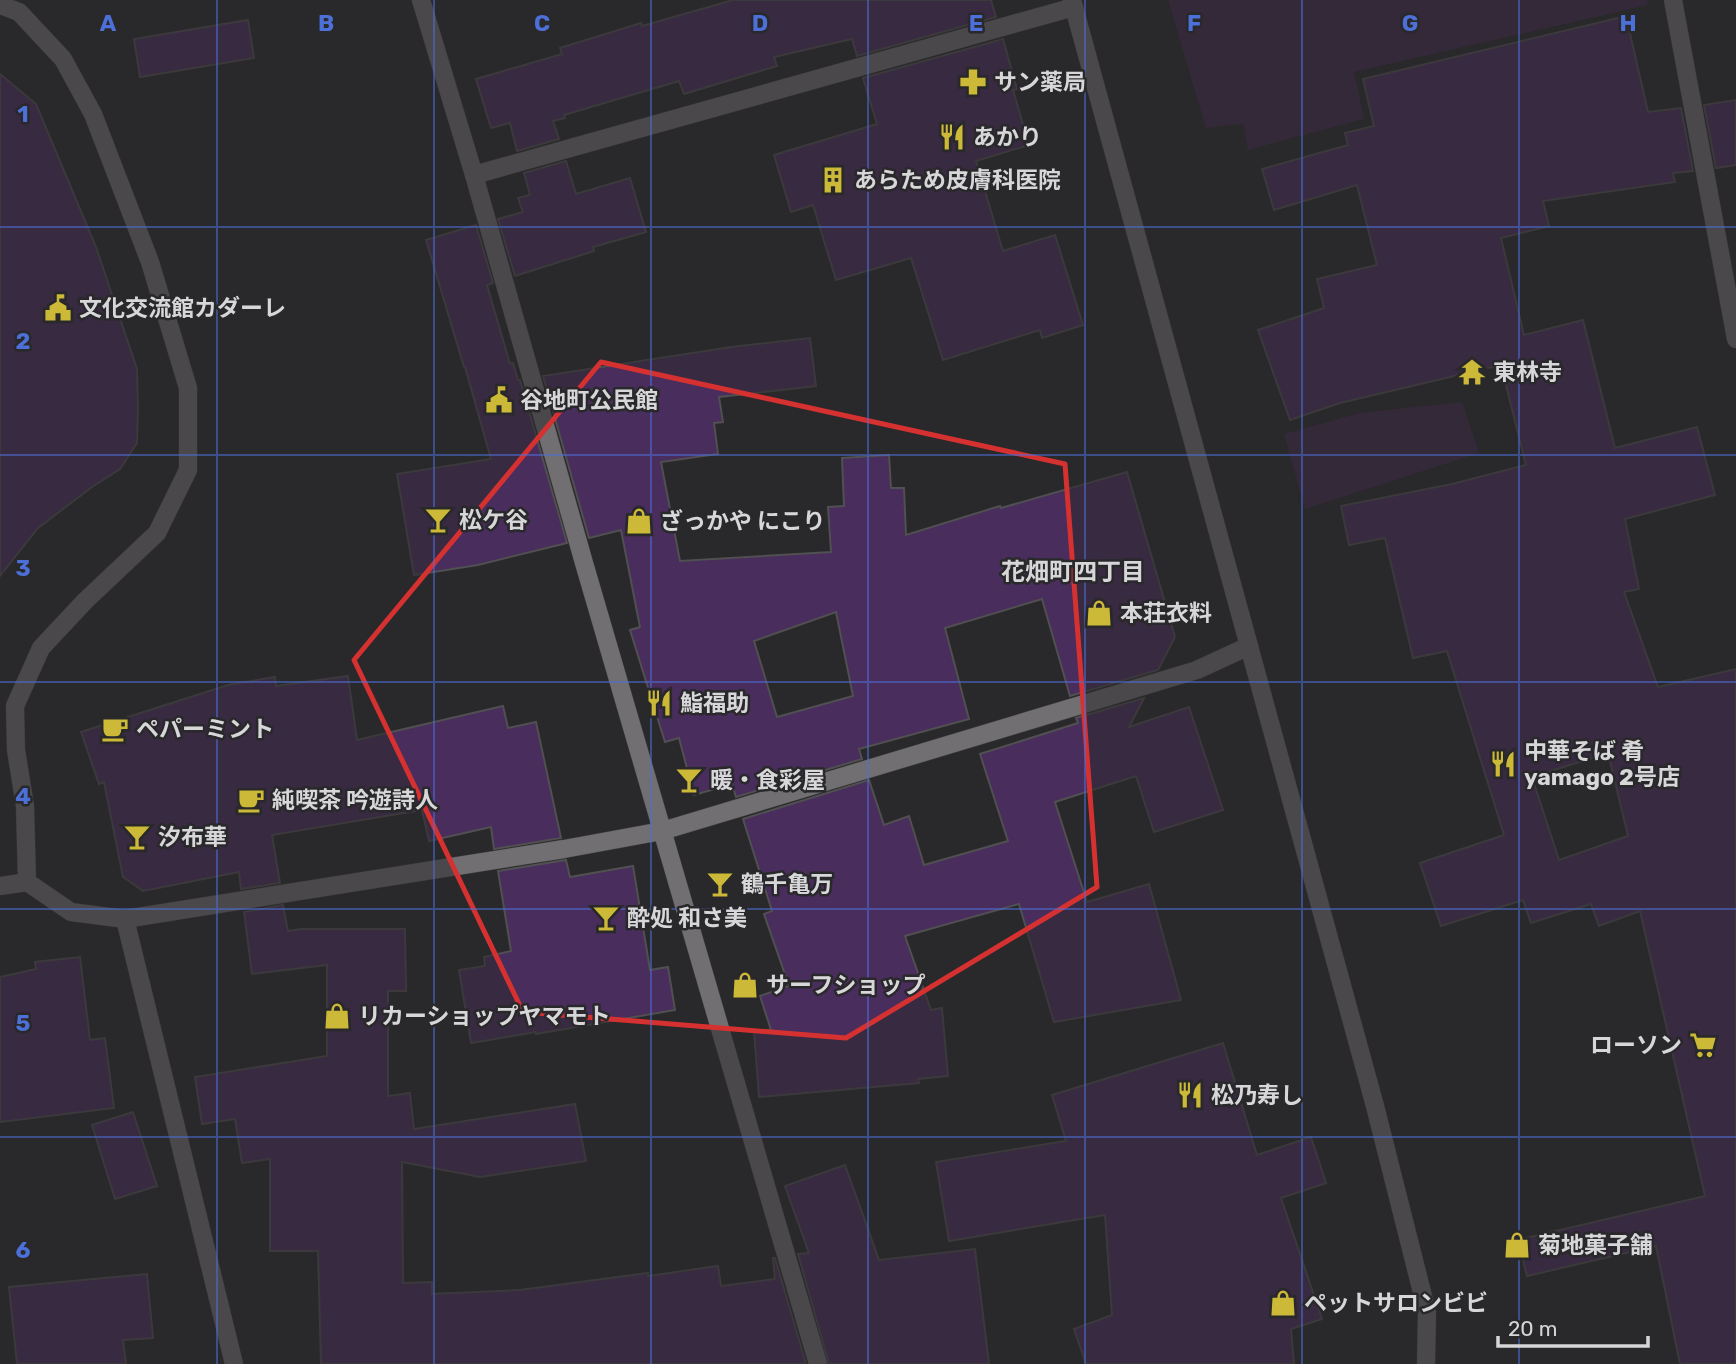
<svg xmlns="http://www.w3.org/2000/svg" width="1736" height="1364" font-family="Rubik,'Noto Sans JP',sans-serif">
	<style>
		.green { fill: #3e2c4a }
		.building { fill: #492d5c; stroke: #504f51; stroke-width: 2; fill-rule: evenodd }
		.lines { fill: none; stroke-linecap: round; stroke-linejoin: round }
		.minor-casing { stroke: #454446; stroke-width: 19 }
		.minor { stroke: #716f72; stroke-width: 18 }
		.marked { fill: none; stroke: #d63131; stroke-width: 5; stroke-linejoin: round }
		.grid { fill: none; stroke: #4c70d8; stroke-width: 2; stroke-opacity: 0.55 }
		.labels { text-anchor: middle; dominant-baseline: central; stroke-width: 5; stroke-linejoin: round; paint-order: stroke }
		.poi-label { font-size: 23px; font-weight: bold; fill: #d7d6d8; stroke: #29282a; text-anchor: start }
		.neighbourhood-label { font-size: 24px; font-weight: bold; fill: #d7d6d8; stroke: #29282a }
		.grid-label { font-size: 23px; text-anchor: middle; font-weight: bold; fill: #4c70d8; stroke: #29282a; stroke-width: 5; stroke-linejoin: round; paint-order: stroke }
	</style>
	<rect width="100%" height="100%" fill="#29282a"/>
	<g class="green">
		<path d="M1168,0H1647L1648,5L1354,72L1364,119L1248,150L1243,124L1206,128Z"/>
		<path d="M1462,402L1479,453L1305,509L1284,434L1359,413Z"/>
	</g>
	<g class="building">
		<path d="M733,0H991L996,17L857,56L852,39L774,57L777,66L684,94L679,81L564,115L565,118L553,121L559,139L517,151L510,123L491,128L476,79L562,54L560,48L641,23L642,26Z"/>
		<path d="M1626,16L1648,112L1681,108L1693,171L1673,173L1675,182L1543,201L1549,226L1501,238L1524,335L1583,320L1615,448L1697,427L1715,495L1625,519L1639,589L1624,592L1658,687L1736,669V1364H1680L1656,1246L1527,1276L1518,1240L1705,1196L1640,911L1599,926L1591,904L1531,923L1523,900L1441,926L1420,863L1504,835L1447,651L1413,658L1385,538L1349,545L1341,506L1452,484L1526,465L1501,365L1340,403L1290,420L1258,330L1324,308L1317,279L1377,265L1357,185L1274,210L1262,169L1348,145L1345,133L1374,126L1363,79ZM1608,753L1628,836L1559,860L1532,777Z"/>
		<path d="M248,20L254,58L140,77L134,39Z"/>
		<path d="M1003,39L1017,89L1013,90L1029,145L976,161L1003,251L1055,235L1083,325L1042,338L1040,330L943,360L911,258L836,280L813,205L791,212L774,155L877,124L863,78Z"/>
		<path d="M0,74L36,104L96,247L137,369L138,409L137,443L120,469L92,487L38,528L0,576Z"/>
		<path d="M1736,100V165L1716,168L1704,105Z"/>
		<path d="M566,161L576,194L630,178L646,232L593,247L594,251L515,276L498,219L523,212L518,198L530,195L524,173Z"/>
		<path d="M476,225L493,283L487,285L510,364L513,363L518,380H520L567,543L478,565L414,575L397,474L491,459L465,367H464L426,240Z"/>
		<path d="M810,338L816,386L719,397L723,422L714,423L718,454L661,462L680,561L831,552L828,507L844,506L842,458L889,455L891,488H904L906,535L1000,506L1001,508L1127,472L1175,637L1158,670L1070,696L1042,599L945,628L969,719L859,749L862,759L736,797L732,784L694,795L679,738L665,742L630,630L640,627L621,530L589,538L543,376L731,347ZM836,612L853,696L777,717L754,641Z"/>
		<path d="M348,676L357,740L503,706L508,728L536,722L561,838L494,849L491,827L429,841L422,810L272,835L280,883L241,889L239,872L143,891L123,877L104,782L99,784L81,732L228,685L275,677L276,686Z"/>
		<path d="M1144,698L1129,727L1189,707L1223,810L1154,832L1136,776L1055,802L1087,902L1149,884L1181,1000L1054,1022L1019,904L905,936L931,1010L942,1008L948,1076L918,1079L919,1083L759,1097L754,1031L771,1030L760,996L789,986L764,914L772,911L743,819L869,780L884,825L909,816L924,865L1008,841L980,754L1078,723L1076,718Z"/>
		<path d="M566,860L570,877L633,866L650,970L668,967L675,1010L536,1034V1032L471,1043L459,970L485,966L484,957L511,951L498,871Z"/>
		<path d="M283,905L288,931L301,929H405L406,991H388V1096L410,1093L414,1129L575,1104L586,1161L480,1177L402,1162L403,1283L432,1282V1294L520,1290L648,1273V1276L718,1266L721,1286L775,1279L773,1258H775L806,1364H321L318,1251H270V1159L242,1163L235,1119L202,1124L195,1077L327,1056V965L252,974L244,912Z"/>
		<path d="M80,957L90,1040L105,1038L114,1108L0,1122V977L36,969L35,962Z"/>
		<path d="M1223,1043L1257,1155L1311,1137L1326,1183L1281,1198L1322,1319L1291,1329L1294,1364H1086L1074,1329L1112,1315L1105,1215L949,1241L936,1162L1066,1141L1052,1095Z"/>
		<path d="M133,1112L157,1186L115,1199L92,1125Z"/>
		<path d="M845,1165L879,1260L975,1249L989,1364H829L798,1254L809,1253L785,1186Z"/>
		<path d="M147,1274L153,1338L123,1340L126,1364H17L9,1287Z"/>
	</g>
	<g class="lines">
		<g class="minor-casing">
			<g id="minor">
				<path d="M421,0L474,175L584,563L818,1364"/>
				<path d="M1072,0L1375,1106L1427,1312L1426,1364"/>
				<path d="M1673,0L1736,339"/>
				<path d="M0,5L19,12L63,59L93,114L150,262L188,388V470L157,533L85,601L41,648L15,706L16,750L25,806L27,882"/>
				<path d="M474,175L1074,7"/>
				<path d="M0,886L27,882L71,912L125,919L564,849L662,831L1197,670L1249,646"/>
				<path d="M125,919L234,1364"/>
			</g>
		</g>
		<use href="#minor" class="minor"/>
	</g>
	<path d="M0 0H1736V1364H0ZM601,362L1065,464L1097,887L846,1038L523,1012L354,660Z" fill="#29282a" fill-opacity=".55" fill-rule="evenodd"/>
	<path class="marked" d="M601,362L1065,464L1097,887L846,1038L523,1012L354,660Z"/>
	<path class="grid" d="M217,0V1364M434,0V1364M651,0V1364M868,0V1364M1085,0V1364M1302,0V1364M1519,0V1364M0,227H1736M0,455H1736M0,682H1736M0,909H1736M0,1137H1736"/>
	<defs>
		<g id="pharmacy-bare" transform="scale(2.1)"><path d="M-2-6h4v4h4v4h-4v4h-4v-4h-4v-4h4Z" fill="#ccb938" stroke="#29282a" stroke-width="2.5" paint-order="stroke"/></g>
		<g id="restaurant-bare" transform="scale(2.1)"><path d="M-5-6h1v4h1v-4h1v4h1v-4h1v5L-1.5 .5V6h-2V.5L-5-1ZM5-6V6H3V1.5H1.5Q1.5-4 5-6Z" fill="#ccb938" stroke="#29282a" stroke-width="2.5" paint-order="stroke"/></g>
		<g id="building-bare" transform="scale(2.1)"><path d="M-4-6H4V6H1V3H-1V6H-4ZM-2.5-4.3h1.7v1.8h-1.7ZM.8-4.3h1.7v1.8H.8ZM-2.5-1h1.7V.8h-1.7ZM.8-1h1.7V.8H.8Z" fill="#ccb938" stroke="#29282a" stroke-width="2.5" paint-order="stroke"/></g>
		<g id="civic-bare" transform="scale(2.1)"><path d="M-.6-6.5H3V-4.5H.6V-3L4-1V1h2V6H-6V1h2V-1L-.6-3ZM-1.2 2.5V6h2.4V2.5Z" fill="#ccb938" stroke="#29282a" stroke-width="2.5" paint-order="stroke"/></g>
		<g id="temple-bare" transform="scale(2.1)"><path d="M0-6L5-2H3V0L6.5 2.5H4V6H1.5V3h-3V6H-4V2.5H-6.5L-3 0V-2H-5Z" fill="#ccb938" stroke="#29282a" stroke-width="2.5" paint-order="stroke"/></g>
		<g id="bar-bare" transform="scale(2.1)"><path d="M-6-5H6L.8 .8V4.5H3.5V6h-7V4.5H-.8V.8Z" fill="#ccb938" stroke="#29282a" stroke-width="2.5" paint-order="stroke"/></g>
		<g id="shop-bare" transform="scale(2.1)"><path d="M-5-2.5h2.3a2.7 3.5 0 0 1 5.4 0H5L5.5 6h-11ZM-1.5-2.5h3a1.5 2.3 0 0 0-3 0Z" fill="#ccb938" stroke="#29282a" stroke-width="2.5" paint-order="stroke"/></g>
		<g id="cafe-bare" transform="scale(2.1)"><path d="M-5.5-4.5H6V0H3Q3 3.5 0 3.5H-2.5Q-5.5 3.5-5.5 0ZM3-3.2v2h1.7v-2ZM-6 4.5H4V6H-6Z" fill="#ccb938" stroke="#29282a" stroke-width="2.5" paint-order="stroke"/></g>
		<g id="supermarket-bare" transform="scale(2.1)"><path d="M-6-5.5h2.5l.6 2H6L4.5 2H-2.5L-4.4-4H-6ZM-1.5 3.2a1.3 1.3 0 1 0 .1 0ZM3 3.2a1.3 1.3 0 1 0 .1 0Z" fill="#ccb938" stroke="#29282a" stroke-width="2.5" paint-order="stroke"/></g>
	</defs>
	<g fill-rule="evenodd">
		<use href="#pharmacy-bare" x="973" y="82"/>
		<use href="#restaurant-bare" x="952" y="137"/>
		<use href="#building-bare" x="833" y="180"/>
		<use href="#civic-bare" x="58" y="308"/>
		<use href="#temple-bare" x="1472" y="372"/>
		<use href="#civic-bare" x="499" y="400"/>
		<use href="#bar-bare" x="438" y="520"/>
		<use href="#shop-bare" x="639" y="521"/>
		<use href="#shop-bare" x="1099" y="613"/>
		<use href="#restaurant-bare" x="659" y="703"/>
		<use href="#cafe-bare" x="115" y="729"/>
		<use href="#restaurant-bare" x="1503" y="764"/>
		<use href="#bar-bare" x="689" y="780"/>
		<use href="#cafe-bare" x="251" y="800"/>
		<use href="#bar-bare" x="137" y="837"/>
		<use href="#bar-bare" x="720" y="884"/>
		<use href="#bar-bare" x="606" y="918"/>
		<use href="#shop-bare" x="745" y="985"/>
		<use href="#shop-bare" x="337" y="1016"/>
		<use href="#supermarket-bare" x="1703" y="1045"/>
		<use href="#restaurant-bare" x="1190" y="1095"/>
		<use href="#shop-bare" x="1517" y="1245"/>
		<use href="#shop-bare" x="1283" y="1303"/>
	</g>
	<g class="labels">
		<g class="poi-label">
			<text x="994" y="82">サン薬局</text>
			<text x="973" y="137">あかり</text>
			<text x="854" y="180">あらため皮膚科医院</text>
			<text x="79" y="308">文化交流館カダーレ</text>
			<text x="1493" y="372">東林寺</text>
			<text x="520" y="400">谷地町公民館</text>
			<text x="459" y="520">松ケ谷</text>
			<text x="660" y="521">ざっかや にこり</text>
			<text x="1120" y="613">本荘衣料</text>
			<text x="680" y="703">鮨福助</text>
			<text x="136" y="729">ペパーミント</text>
			<text x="1524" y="751">中華そば 肴<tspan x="1524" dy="26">yamago 2号店</tspan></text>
			<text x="710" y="780">暖・食彩屋</text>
			<text x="272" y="800">純喫茶 吟遊詩人</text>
			<text x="158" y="837">汐布華</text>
			<text x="741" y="884">鶴千亀万</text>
			<text x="627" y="918">酔処 和さ美</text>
			<text x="766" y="985">サーフショップ</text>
			<text x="358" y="1016">リカーショップヤマモト</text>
			<text x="1682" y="1045" text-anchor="end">ローソン</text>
			<text x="1211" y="1095">松乃寿し</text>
			<text x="1538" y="1245">菊地菓子舗</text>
			<text x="1304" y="1303">ペットサロンビビ</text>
		</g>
		<g class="neighbourhood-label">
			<text x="1073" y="572">花畑町四丁目</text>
		</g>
	</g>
	<g class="grid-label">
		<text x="108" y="31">A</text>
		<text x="326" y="31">B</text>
		<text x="542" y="31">C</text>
		<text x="760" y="31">D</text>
		<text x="976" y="31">E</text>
		<text x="1194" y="31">F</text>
		<text x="1410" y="31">G</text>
		<text x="1628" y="31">H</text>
		<text x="23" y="122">1</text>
		<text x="23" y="349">2</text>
		<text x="23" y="576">3</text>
		<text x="23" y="804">4</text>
		<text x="23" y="1031">5</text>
		<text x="23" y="1258">6</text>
	</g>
	<path d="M1498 1336v10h150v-10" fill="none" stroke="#d7d6d8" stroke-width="3.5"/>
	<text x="1508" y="1336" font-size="21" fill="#d7d6d8" stroke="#29282a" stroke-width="5" paint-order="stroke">20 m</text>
</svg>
